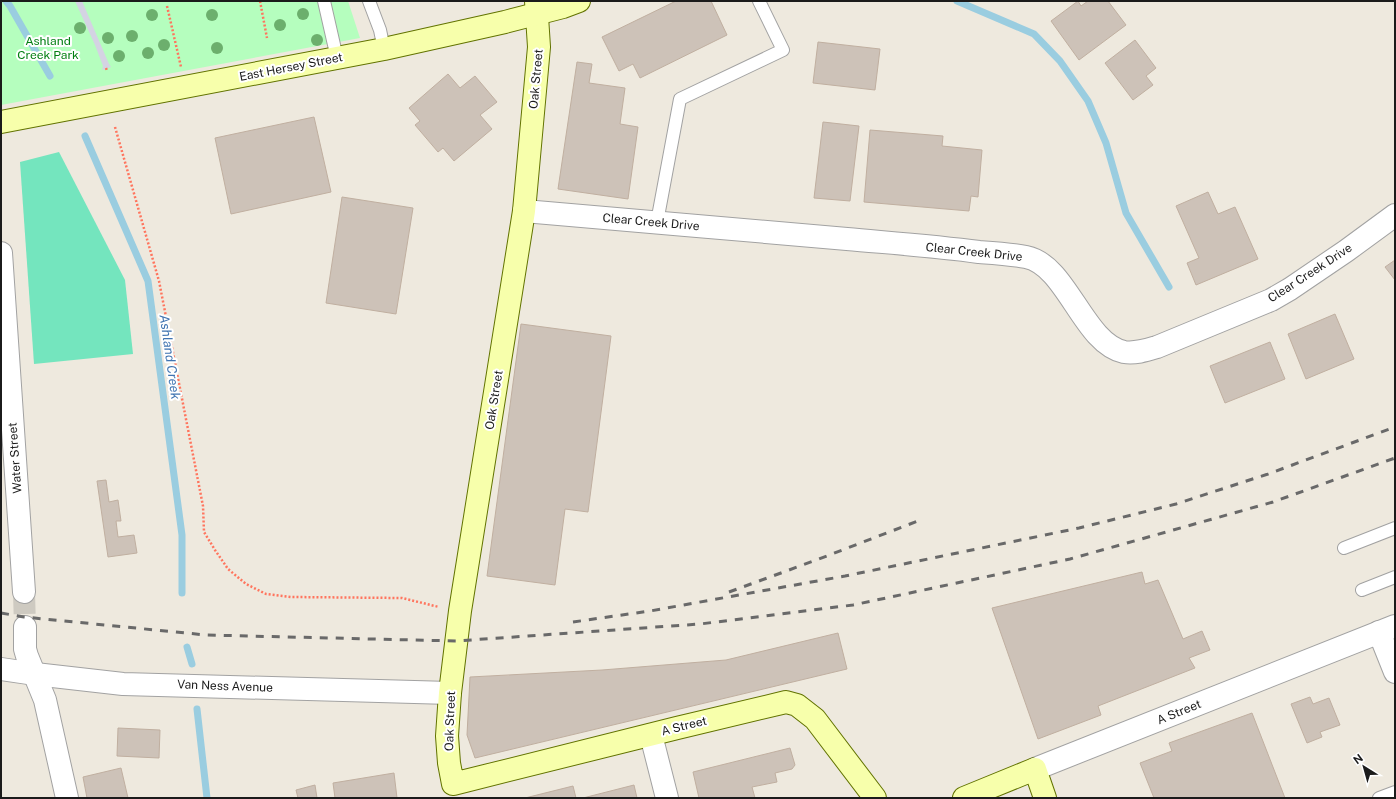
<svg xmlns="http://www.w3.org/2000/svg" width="1396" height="799" font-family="'Public Sans',sans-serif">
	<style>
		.park { fill: #b5febe }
		.pitch { fill: #74e5be }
		.plaza { fill: #d4d3e3 }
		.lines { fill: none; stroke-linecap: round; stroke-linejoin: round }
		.stream { stroke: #9acde0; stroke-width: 7 }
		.building { fill: #cdc2b8; stroke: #c0afa0 }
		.street-tunnel { stroke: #cecac1; stroke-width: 22; stroke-dasharray: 22 11; stroke-linecap: butt }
		.lane-casing { stroke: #a2a2a2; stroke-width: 14 }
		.street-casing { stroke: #a2a2a2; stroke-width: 24 }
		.secondary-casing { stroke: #627300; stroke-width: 24 }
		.path { stroke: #ff755e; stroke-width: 2.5; stroke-dasharray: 2 2; stroke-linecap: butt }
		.lane { stroke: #fff; stroke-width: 12 }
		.street { stroke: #fff; stroke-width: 22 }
		.secondary { stroke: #f7ffab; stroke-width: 22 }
		.rail { stroke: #696969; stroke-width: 3; stroke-dasharray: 8 8; stroke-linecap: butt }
		.tree { fill: #6caf6d }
		.labels { text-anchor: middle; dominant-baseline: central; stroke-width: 4; stroke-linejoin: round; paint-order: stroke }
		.park-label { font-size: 12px; fill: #027f11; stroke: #fff }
		.street-label { font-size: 12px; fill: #1b1b1b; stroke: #fff }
		.water-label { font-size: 13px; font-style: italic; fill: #4074b1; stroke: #fff }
	</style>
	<rect width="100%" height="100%" fill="#eee9de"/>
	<path class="park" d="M1,1H348L360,38L1,105Z"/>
	<path class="pitch" d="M59,152L125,280L133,354L34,364L20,162Z"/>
	<path class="plaza" d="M75,1H82L109,64L111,67L102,70L103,66L95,45Z"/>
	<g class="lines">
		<g class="stream">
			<path d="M6,1L10,6L50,76"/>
			<path d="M957,1L1034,34L1060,61L1088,101L1106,143L1126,213L1169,287"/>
			<path d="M85,136L148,281L182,535V593"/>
			<path d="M187,647L192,664"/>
			<path d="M197,709L207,798"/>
		</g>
	</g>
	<g class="building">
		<path d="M676,1H711L727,35L640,78L633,64L619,71L602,37Z"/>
		<path d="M1078,1L1081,6L1088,1H1108L1126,25L1079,60L1051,21Z"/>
		<path d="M1135,40L1156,68L1146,76L1153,85L1133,100L1105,63Z"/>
		<path d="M818,42L880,49L875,90L813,83Z"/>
		<path d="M577,62L592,64L589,83L625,88L620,124L638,127L628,199L558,189Z"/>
		<path d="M448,74L460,88L475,76L497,102L480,115L492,129L454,161L443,148L438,152L415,125L420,121L409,108Z"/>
		<path d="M314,117L331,192L231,214L215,138Z"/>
		<path d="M823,122L859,126L850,201L814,198Z"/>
		<path d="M870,130L943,136L942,146L982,150L978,197L971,196L969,211L864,202Z"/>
		<path d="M1208,192L1218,214L1235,207L1258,259L1196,285L1187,263L1199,258L1176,206Z"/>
		<path d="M342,197L413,208L396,314L326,303Z"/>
		<path d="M1395,260V280L1385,267Z"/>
		<path d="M1335,314L1354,359L1306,379L1288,334Z"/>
		<path d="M521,324L611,336L588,512L565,509L555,585L487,576Z"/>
		<path d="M1270,342L1285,379L1225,403L1210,366Z"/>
		<path d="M106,480L109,502L118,500L121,521H116L118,537L134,535L137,553L108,557L97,481Z"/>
		<path d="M1142,572L1145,584L1158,580L1183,639L1202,631L1210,650L1189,658L1195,668L1098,706L1101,715L1038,739L992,608Z"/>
		<path d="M838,633L847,669L475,758L467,735L470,677L602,670L726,660Z"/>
		<path d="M1310,697L1313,704L1329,698L1340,725L1320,732L1322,737L1307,743L1291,704Z"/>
		<path d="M1252,713L1285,798H1154L1140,763L1172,751L1169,743Z"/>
		<path d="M118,728L160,730L159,758L117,756Z"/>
		<path d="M790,748L795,765L792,769L775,773L777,782L752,787L755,798H699L693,772Z"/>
		<path d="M121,768L128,798H87L83,777Z"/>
		<path d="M394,773L397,798H335L333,783Z"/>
		<path d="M315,785L317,798H298L296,790Z"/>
		<path d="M634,785L637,798H583Z"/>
		<path d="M573,786L576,798H525Z"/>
	</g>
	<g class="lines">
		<path class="street-tunnel" d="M24,592L25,627"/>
		<g class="lane-casing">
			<g id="lane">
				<path d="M324,1L337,58"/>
				<path d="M369,1L380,30L384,49"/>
				<path d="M657,222L680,99L783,50L759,1"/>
				<path d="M1344,548L1395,528"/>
				<path d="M1362,590L1395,577"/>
				<path d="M1379,798L1395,792"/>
			</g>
		</g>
		<g class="street-casing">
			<g id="street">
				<path d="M524,211C632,220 739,230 847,239C891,243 935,246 979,252C994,253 1011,254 1026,257C1067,265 1083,343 1124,352C1135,354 1147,350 1157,347L1271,300L1290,289L1346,251L1395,215"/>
				<path d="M1,253L24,592"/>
				<path d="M25,627V649L27,656L45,700L67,798"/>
				<path d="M1379,632L1395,672"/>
				<path d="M1,669L35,674L123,684L450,693"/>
				<path d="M651,735L667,798"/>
				<path d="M1035,769L1395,626"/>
			</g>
		</g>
		<g class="secondary-casing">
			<g id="secondary">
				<path d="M536,1L539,47L524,211L460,611L450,693L447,736L449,763L453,784L677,728L786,702L797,705L815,719L875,798"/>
				<path d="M1,122L384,49L505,22L563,7L579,1"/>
				<path d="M964,798L1035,769L1045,798"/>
			</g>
		</g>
		<g class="path">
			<path d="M260,1L267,38"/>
			<path d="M167,6L181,67"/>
			<path d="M106,68L107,71"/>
			<path d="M115,127L159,281L203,506L204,532L215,550L228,569L246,584L266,594L291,597L402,598L439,607"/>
		</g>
		<use href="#lane" class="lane"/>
		<use href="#street" class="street"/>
		<use href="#secondary" class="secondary"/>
		<g class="rail">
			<path d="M729,592L819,559L923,519"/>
			<path d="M1,613L24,617L206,635L456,641L700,624L853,605L1070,559L1273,502L1395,458"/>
			<path d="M573,622L650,611L845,576L1079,528L1176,504L1268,474L1395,427"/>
		</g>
	</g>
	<g class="tree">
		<circle cx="303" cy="14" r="6"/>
		<circle cx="152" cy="15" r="6"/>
		<circle cx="212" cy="15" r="6"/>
		<circle cx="280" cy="25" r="6"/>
		<circle cx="80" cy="28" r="6"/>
		<circle cx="132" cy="36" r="6"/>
		<circle cx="108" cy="38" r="6"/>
		<circle cx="317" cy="40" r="6"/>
		<circle cx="164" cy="45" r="6"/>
		<circle cx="217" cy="48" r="6"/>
		<circle cx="148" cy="53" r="6"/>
		<circle cx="119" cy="56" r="6"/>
	</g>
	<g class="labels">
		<g class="park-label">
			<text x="48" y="41">Ashland<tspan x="48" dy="14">Creek Park</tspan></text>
		</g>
		<g class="street-label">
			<text transform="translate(291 67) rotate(-11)">East Hersey Street</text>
			<text transform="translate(536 79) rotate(-85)">Oak Street</text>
			<text transform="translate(651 222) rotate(5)">Clear Creek Drive</text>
			<text transform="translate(974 252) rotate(6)">Clear Creek Drive</text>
			<text transform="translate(1310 273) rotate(-33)">Clear Creek Drive</text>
			<text transform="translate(494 400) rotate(-81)">Oak Street</text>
			<text transform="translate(15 458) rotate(-94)">Water Street</text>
			<text transform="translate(225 686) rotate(2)">Van Ness Avenue</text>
			<text transform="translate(1179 712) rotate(-22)">A Street</text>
			<text transform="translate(450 721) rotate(-88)">Oak Street</text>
			<text transform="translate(684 726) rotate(-14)">A Street</text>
		</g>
		<g class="water-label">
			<text transform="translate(170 357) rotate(82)">Ashland Creek</text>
		</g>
	</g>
	<rect width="1396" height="799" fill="none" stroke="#1b1b1b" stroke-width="4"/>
	<g transform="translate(1364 767) rotate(323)" stroke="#ffffff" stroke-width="3" paint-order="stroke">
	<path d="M0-3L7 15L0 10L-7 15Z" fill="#1b1b1b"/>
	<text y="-6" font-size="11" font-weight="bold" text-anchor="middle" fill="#1b1b1b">N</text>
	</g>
</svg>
